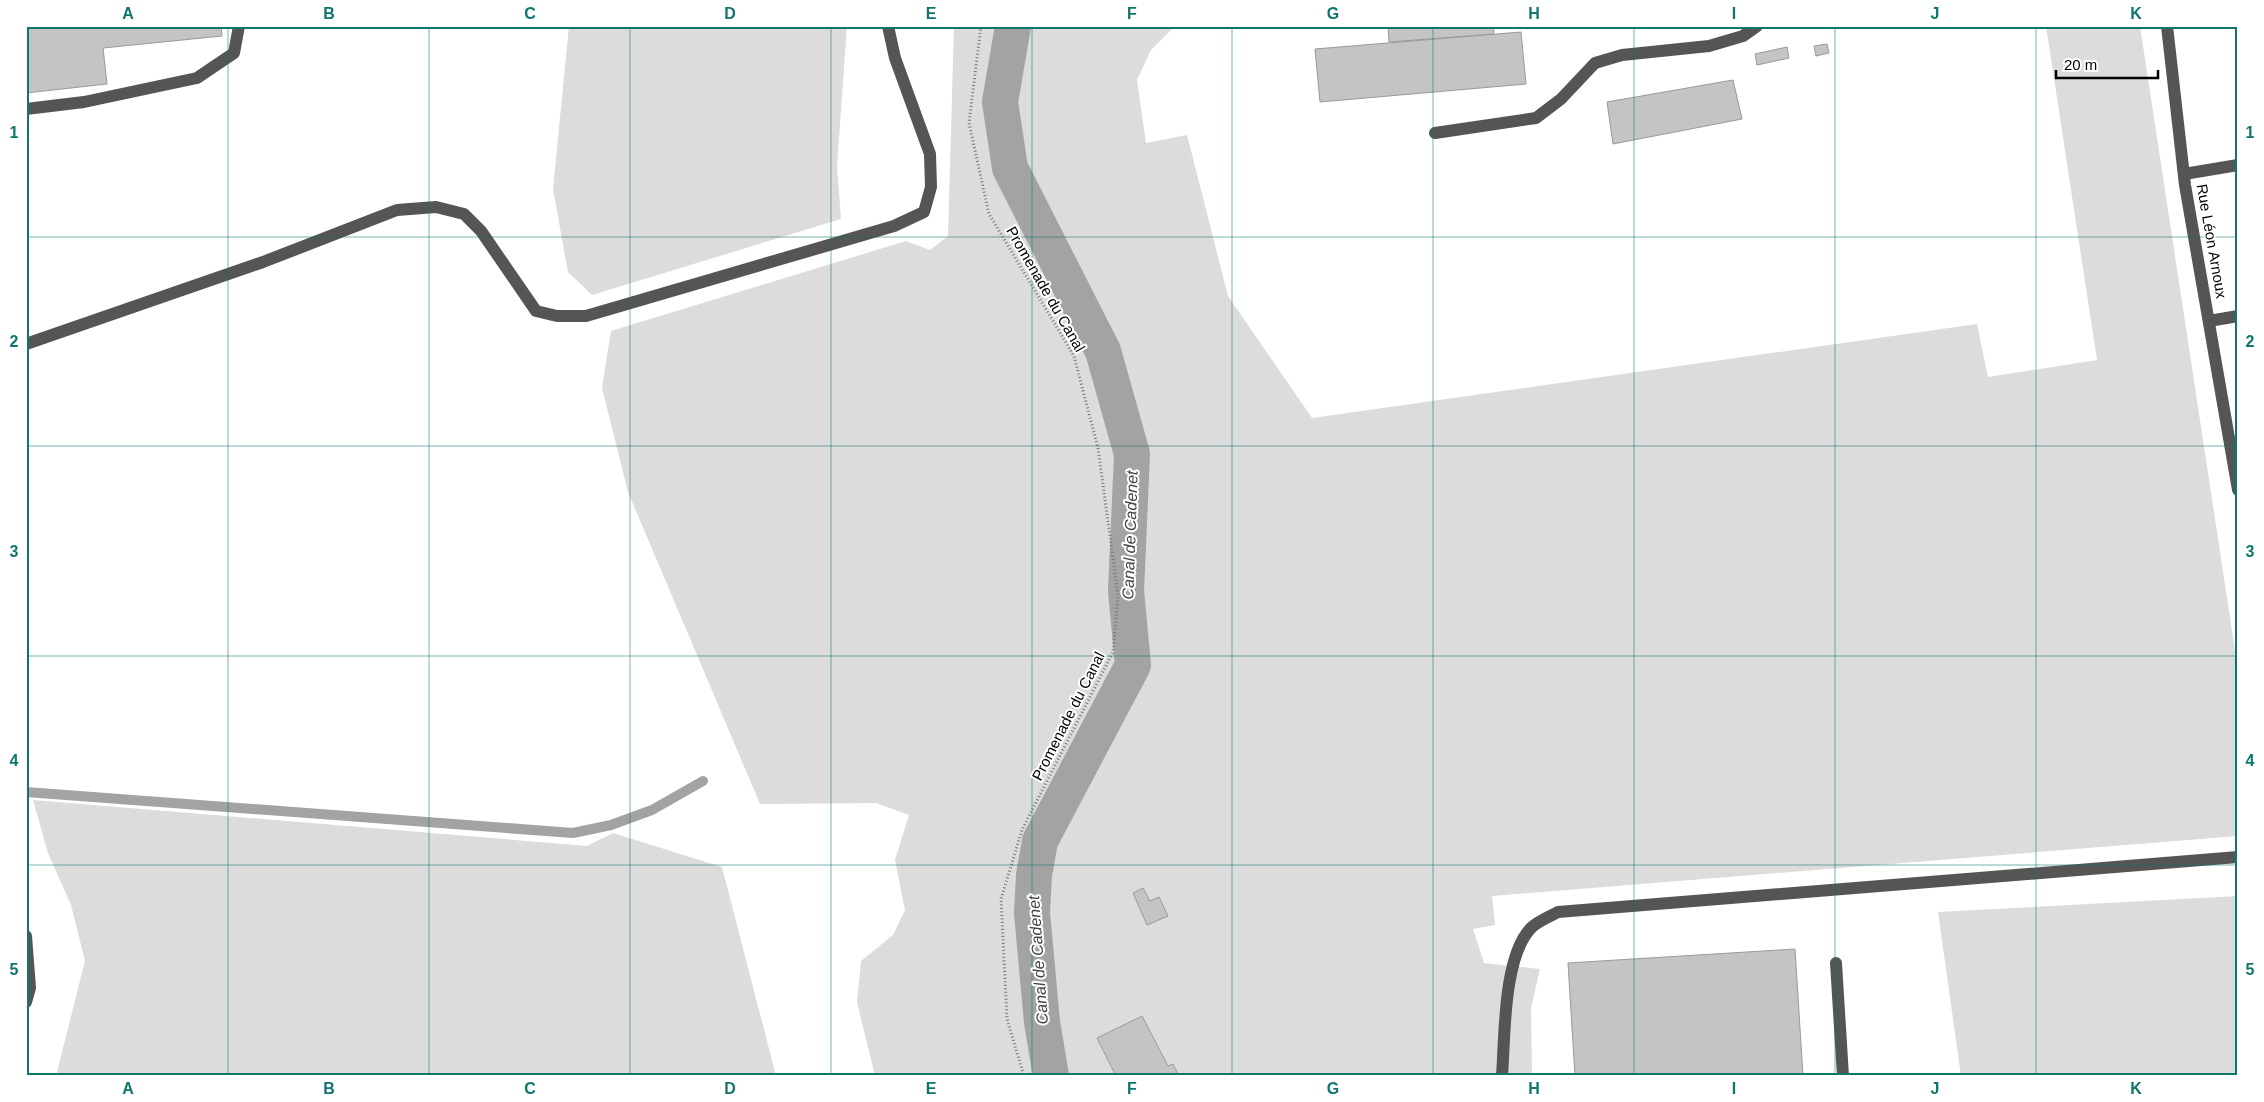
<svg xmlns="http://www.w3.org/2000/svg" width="2264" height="1102" font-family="Arial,sans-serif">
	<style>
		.green { fill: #dcdcdc }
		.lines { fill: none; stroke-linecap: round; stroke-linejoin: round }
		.stream { stroke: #a3a3a3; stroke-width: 10 }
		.canal { stroke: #a3a3a3; stroke-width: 36 }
		.building { fill: #c4c4c4; stroke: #999 }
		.path { stroke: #777; stroke-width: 3; stroke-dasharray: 1 2.5; stroke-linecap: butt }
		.minor { stroke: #555; stroke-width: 12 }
		.grid { fill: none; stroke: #0f766e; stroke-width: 1; stroke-opacity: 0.55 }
		.labels { text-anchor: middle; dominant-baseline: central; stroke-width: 4; stroke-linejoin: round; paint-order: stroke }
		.street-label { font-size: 15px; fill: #000; stroke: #fff }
		.water-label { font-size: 16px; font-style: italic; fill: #444; stroke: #fff }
		.neatline { fill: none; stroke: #0f766e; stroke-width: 2 }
		.grid-label { font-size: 16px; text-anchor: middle; font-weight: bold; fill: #0f766e }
	</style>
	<rect width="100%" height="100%" fill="#fff"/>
	<g class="green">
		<path d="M569,26H847L837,166L841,219L592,295L568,272L553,189Z"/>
		<path d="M954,26H1175L1151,50L1137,80L1146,143L1187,135L1228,296L1312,418L1977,324L1988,377L2097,360L2046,26H2140L2238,670V836L1492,896L1495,925L1473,929L1484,963L1540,969L1531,1008L1532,1076H875L857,1002L861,961L893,935L905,910L895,860L909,815L876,803L760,804L628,492L602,388L611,331L906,241L930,250L948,236Z"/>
		<path d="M33,800L587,846L613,833L722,867L776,1076H56L85,961L71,905L48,853Z"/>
		<path d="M2238,896V1076H1961L1938,912Z"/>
	</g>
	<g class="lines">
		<path class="stream" d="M26,792L573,833L611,825L652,810L703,781"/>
		<path class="canal" d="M1013,26L1000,102L1010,168L1103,351L1132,454L1126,591L1133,665L1040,841L1034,875L1032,913L1042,1022L1051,1076"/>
	</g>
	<g class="building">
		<path d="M26,26H221L222,36L103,48L107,84L26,93Z"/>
		<path d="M1388,26H1493L1494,34L1389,42Z"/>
		<path d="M1521,32L1526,84L1320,102L1315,49Z"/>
		<path d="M1827,44L1829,53L1816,56L1814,46Z"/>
		<path d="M1787,47L1789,58L1757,65L1755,54Z"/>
		<path d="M1733,80L1742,119L1613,144L1607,102Z"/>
		<path d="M1143,888L1150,901L1159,897L1168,916L1147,925L1133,893Z"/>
		<path d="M1795,949L1803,1076H1575L1568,963Z"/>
		<path d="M1142,1016L1168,1066L1173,1064L1179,1076H1116L1097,1038Z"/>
	</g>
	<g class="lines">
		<path class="path" d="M981,26L969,123L989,214L1074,356L1098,448L1118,595L1113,652L1022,830L1001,899L1007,1019L1024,1076"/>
		<g class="minor">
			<path d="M2167,26L2185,185L2238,490"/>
			<path d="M26,109L84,102L197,78L234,53L239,26"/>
			<path d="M1435,133L1536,118L1561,99L1595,63L1622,55L1709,46L1743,36L1757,26"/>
			<path d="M2184,174L2238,165"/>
			<path d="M2209,321L2238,316"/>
			<path d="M26,344L263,262L397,210L436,207L464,214L481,231L536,311L557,316H586L894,226L924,212L931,187L930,154L895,58L888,26"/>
			<path d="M26,936L30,988L26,1002"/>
			<path d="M1836,963L1843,1076"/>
			<path d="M1502,1076C1505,1036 1503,957 1531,928C1538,921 1549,917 1558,912L2238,857"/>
		</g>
	</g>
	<path class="grid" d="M228,26V1076M429,26V1076M630,26V1076M831,26V1076M1032,26V1076M1232,26V1076M1433,26V1076M1634,26V1076M1835,26V1076M2036,26V1076M26,237H2238M26,446H2238M26,656H2238M26,865H2238"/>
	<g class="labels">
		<g class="street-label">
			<text transform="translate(2212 241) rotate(80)">Rue Léon Arnoux</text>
			<text transform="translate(1046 289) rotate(60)">Promenade du Canal</text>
			<text transform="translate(1068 716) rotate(-63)">Promenade du Canal</text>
		</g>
		<g class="water-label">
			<text transform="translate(1130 535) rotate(-88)">Canal de Cadenet</text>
			<text transform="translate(1038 960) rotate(-94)">Canal de Cadenet</text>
		</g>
	</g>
	<rect width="2264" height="1102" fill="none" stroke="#ffffff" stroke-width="55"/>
	<path d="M2056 70v8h102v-8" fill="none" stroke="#000000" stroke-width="2.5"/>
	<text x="2064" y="70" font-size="15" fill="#000000" stroke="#ffffff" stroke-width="4" paint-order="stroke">20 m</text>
	<rect x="28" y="28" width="2208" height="1046" class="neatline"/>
	<g class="grid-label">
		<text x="128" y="19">A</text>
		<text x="329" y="19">B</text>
		<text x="530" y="19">C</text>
		<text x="730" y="19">D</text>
		<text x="931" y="19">E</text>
		<text x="1132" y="19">F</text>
		<text x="1333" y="19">G</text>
		<text x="1534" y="19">H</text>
		<text x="1734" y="19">I</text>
		<text x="1935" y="19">J</text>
		<text x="2136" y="19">K</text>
		<text x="14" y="138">1</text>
		<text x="2250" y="138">1</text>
		<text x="14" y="347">2</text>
		<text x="2250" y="347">2</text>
		<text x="14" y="557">3</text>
		<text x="2250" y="557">3</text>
		<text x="14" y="766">4</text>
		<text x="2250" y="766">4</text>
		<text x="14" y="975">5</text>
		<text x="2250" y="975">5</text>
		<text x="128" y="1094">A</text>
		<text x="329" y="1094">B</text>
		<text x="530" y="1094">C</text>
		<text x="730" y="1094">D</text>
		<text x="931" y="1094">E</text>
		<text x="1132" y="1094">F</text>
		<text x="1333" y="1094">G</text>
		<text x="1534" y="1094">H</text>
		<text x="1734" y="1094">I</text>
		<text x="1935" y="1094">J</text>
		<text x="2136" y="1094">K</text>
	</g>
</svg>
